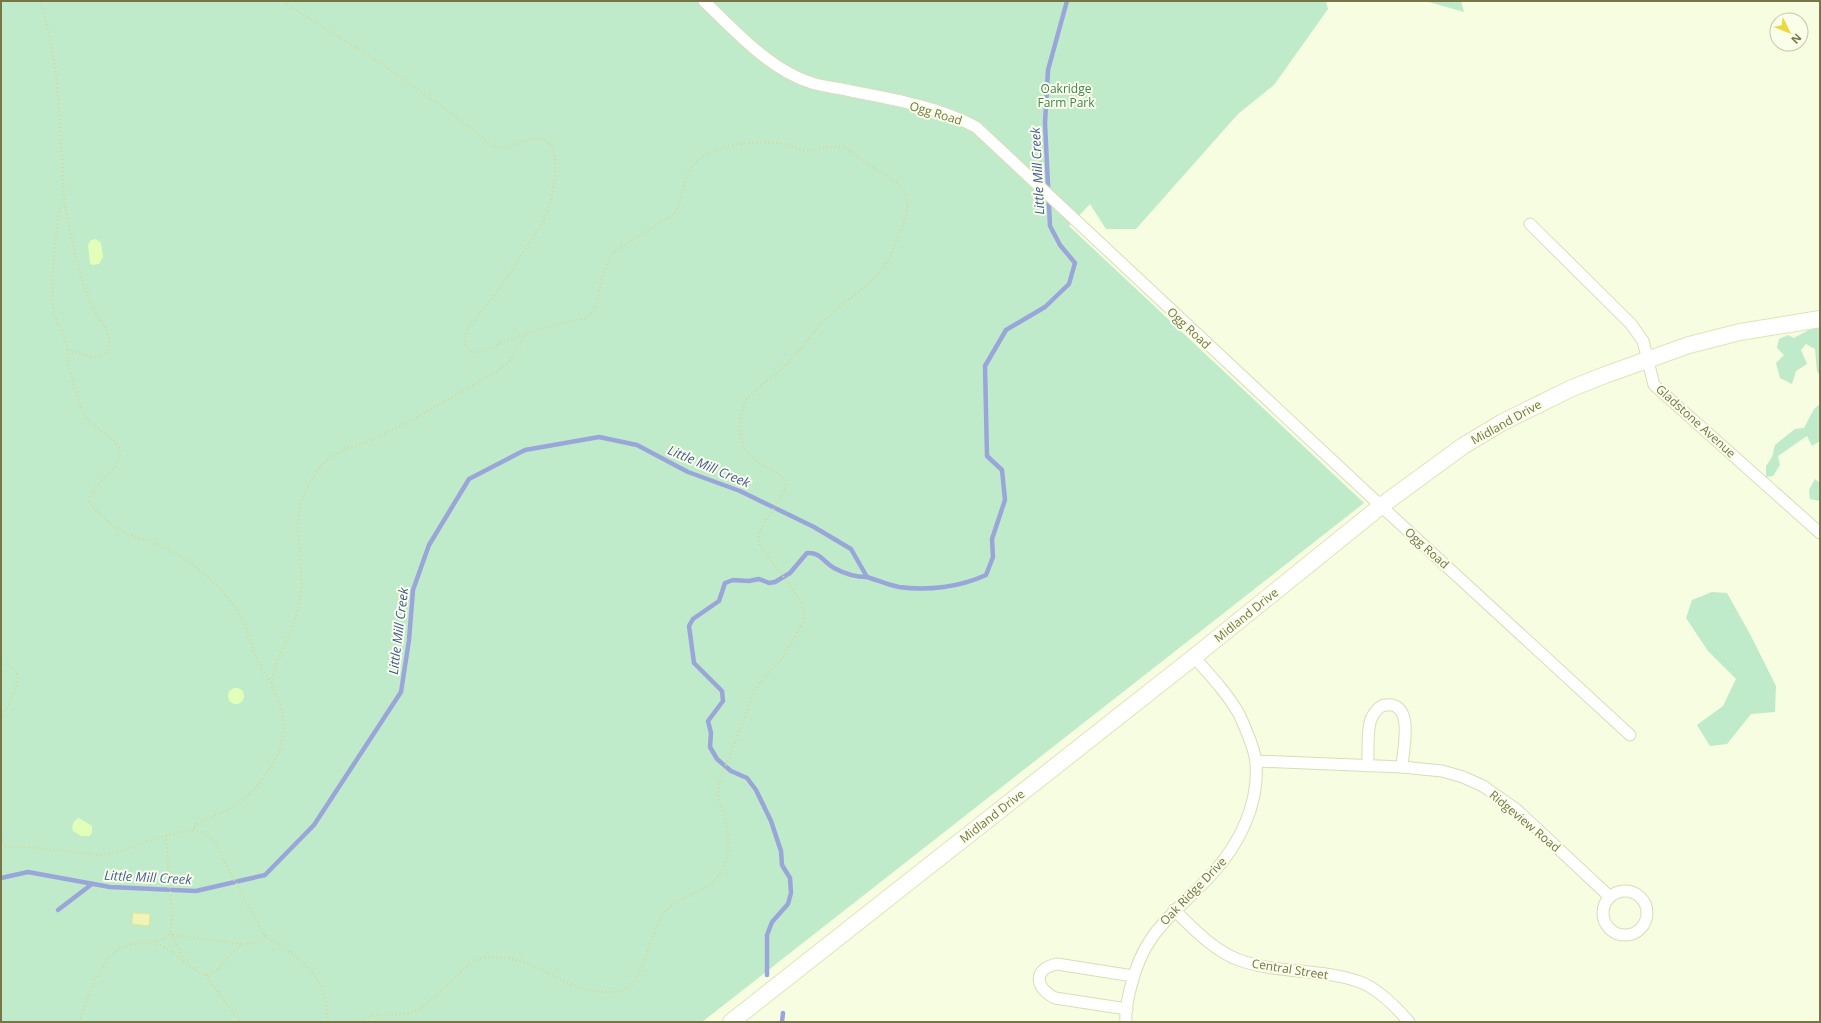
<svg xmlns="http://www.w3.org/2000/svg" width="1821" height="1023" font-family="'Open Sans',sans-serif">
	<style>
		.green { fill: #bfebca }
		.sand { fill: #e1ffb9 }
		.lines { fill: none; stroke-linecap: round; stroke-linejoin: round }
		.stream { stroke: #9aa6da; stroke-width: 4.5 }
		.building { fill: #f1f4b7; stroke: #e5e796 }
		.minor-casing { stroke: #d9ddb7; stroke-width: 13 }
		.secondary-casing { stroke: #e0e4b7; stroke-width: 18 }
		.path { stroke: #d6d99a; stroke-width: 2.5; stroke-dasharray: 1 3; stroke-linecap: butt }
		.minor { stroke: #fff; stroke-width: 11 }
		.secondary { stroke: #fff; stroke-width: 16 }
		.labels { text-anchor: middle; dominant-baseline: central; stroke-width: 4; stroke-linejoin: round; paint-order: stroke }
		.park-label { font-size: 12px; fill: #408258; stroke: #f9ffe8 }
		.street-label { font-size: 12px; fill: #757547; stroke: #f9ffe8 }
		.water-label { font-size: 13px; font-style: italic; fill: #4757a0; stroke: #f9ffe8 }
	</style>
	<rect width="100%" height="100%" fill="#f6fde1"/>
	<g class="green">
		<path d="M1,1H1326L1328,9L1274,85L1238,114L1136,229H1106L1090,204L1069,226L1364,503L702,1022H1Z"/>
		<path d="M1428,1H1461L1464,12L1429,2Z"/>
		<path d="M1820,327V376L1817,371L1815,349L1806,344L1801,350L1807,364L1796,371L1792,384L1780,378L1776,363L1784,355L1777,348L1779,339L1788,335L1794,338L1812,328Z"/>
		<path d="M1820,404V441L1812,446L1807,436L1778,456L1780,465L1773,476L1766,477V466L1772,457L1775,445L1795,429L1804,428L1814,409Z"/>
		<path d="M1815,479L1820,483V501L1810,499L1809,490Z"/>
		<path d="M1712,592L1727,593L1751,636L1776,686L1775,712L1751,714L1727,744L1710,746L1697,725L1723,706L1736,679L1708,651L1686,618L1692,600Z"/>
	</g>
	<g class="sand">
		<path d="M96,239L101,243L103,257L99,264L92,265L90,263L88,245L91,240Z"/>
		<circle cx="236" cy="696" r="8"/>
		<path d="M79,818L92,826V832L90,836H81L73,831C71,825 74,820 79,818Z"/>
	</g>
	<g class="lines">
		<g class="stream">
			<path d="M1,878L28,872L110,887L196,891L265,875L314,825L401,692L409,640L413,590L429,545L469,479L525,450L599,437L637,445L688,472L740,491L814,527L851,549L867,577C877,580 888,585 899,587C928,591 960,587 986,575L993,557L992,539L1005,500L1002,470L987,456L985,366L1006,330L1045,307L1069,284L1075,263L1060,245L1050,226L1045,123L1048,70L1067,1"/>
			<path d="M58,910L92,884"/>
			<path d="M767,975V935L772,922L788,904L791,893L790,878L782,865L781,851L771,821L756,790L747,778L731,771L717,759L710,747L711,733L708,721L723,701L722,691L694,663L689,626L693,619L719,601L725,583L733,580L749,581L759,579L769,583L775,582L790,573L807,553C821,552 823,562 834,568C845,574 854,577 867,577"/>
			<path d="M782,1022L783,1013"/>
		</g>
	</g>
	<path class="building" d="M133,913L150,914L149,926L132,924Z"/>
	<g class="lines">
		<g class="minor-casing">
			<g id="minor">
				<path d="M704,1C734,30 771,71 812,83C825,87 838,88 851,91C893,99 938,107 976,127L1381,506L1630,735"/>
				<path d="M1530,224L1631,324L1643,341L1654,385L1820,533"/>
				<path d="M1256,761L1402,767L1442,771L1463,777L1483,786L1517,810L1610,897"/>
				<path d="M1368,766C1368,753 1367,730 1371,719C1374,713 1379,705 1386,705C1415,702 1403,749 1402,767"/>
				<circle cx="1625" cy="913" r="22"/>
				<path d="M1174,910C1194,929 1213,950 1239,960C1278,974 1321,968 1360,982C1379,989 1396,1007 1409,1022"/>
				<path d="M1127,1009L1055,998C1035,988 1032,969 1057,964L1133,976"/>
				<path d="M1126,1022C1125,1010 1128,997 1131,986C1145,928 1176,914 1213,873C1240,843 1259,804 1256,763C1255,749 1245,727 1239,714C1227,693 1210,675 1194,657"/>
			</g>
		</g>
		<g class="secondary-casing">
			<path id="secondary" d="M731,1022L1194,657L1381,506L1463,446L1503,422L1572,388L1605,375L1689,345L1740,332L1820,319"/>
		</g>
		<g class="path">
			<path d="M40,1C62,66 59,138 65,206L60,209L58,215C55,245 51,276 53,307C55,325 70,339 67,359C71,373 79,408 86,418C95,431 125,438 119,459C114,476 92,481 89,501C96,512 108,523 120,530C132,537 147,539 159,545C179,554 198,568 214,583C225,594 236,605 242,619C249,634 252,652 261,667C279,695 294,727 275,759C265,776 252,795 236,805C222,815 202,816 192,830"/>
			<path d="M284,1L299,12L382,64L452,114L493,146L504,148L530,139L541,138L552,145L555,156V177L551,200L543,222L497,292L466,331L465,344L471,352C486,353 497,344 511,339C535,330 560,323 585,318L595,310L602,279L611,254L675,213C684,197 682,177 695,163C716,142 758,140 785,144C792,145 798,150 806,150C819,150 832,146 845,147C854,153 861,160 869,165C882,174 900,179 906,196C910,208 905,220 900,231C895,244 891,258 882,269C867,287 847,299 830,315C816,327 803,347 790,361C778,373 758,387 747,399C740,409 739,429 741,440C746,464 776,466 787,482L783,494L759,532L758,538L760,546C770,560 800,595 804,610C805,615 804,618 803,622L783,658L758,685L753,694C746,716 737,737 729,757C725,768 718,780 718,791C718,799 721,805 723,813C729,831 731,848 724,866C713,894 682,892 665,912C648,931 647,980 623,990C616,993 605,992 597,991C583,989 571,985 558,978C534,967 527,959 498,957C492,957 485,957 479,959C470,962 463,969 457,976C444,988 431,1003 415,1011C397,1020 376,1008 359,1022"/>
			<path d="M65,206C72,240 78,275 92,306C100,325 115,331 107,353L96,358L68,350"/>
			<path d="M1,663C34,668 9,702 1,718"/>
			<path d="M271,683C277,654 295,629 300,600C305,571 295,541 299,512C301,495 312,477 323,464C338,448 361,446 380,436C420,416 459,394 497,371L509,361L526,334"/>
			<path d="M1,836L5,846"/>
			<path d="M1,847H26L99,855L118,852L170,834L192,830L201,832L210,837L217,845L223,859L265,936L255,943L242,944L230,955L217,970L209,975L200,973L164,947L154,943"/>
			<path d="M172,934L182,957L186,962"/>
			<path d="M173,935L242,944"/>
			<path d="M265,936C286,948 314,967 323,991C327,1001 327,1011 328,1022"/>
			<path d="M206,974L212,985L241,1022"/>
			<path d="M80,1022C88,995 101,950 133,944C147,941 159,945 170,934L172,917L166,836"/>
		</g>
		<use href="#minor" class="minor"/>
		<use href="#secondary" class="secondary"/>
	</g>
	<g class="labels">
		<g class="park-label">
			<text x="1066" y="88">Oakridge<tspan x="1066" dy="14">Farm Park</tspan></text>
		</g>
		<g class="street-label">
			<text transform="translate(936 113) rotate(17)">Ogg Road</text>
			<text transform="translate(1189 328) rotate(43)">Ogg Road</text>
			<text transform="translate(1696 421) rotate(42)">Gladstone Avenue</text>
			<text transform="translate(1506 422) rotate(-29)">Midland Drive</text>
			<text transform="translate(1427 548) rotate(42)">Ogg Road</text>
			<text transform="translate(1246 615) rotate(-39)">Midland Drive</text>
			<text transform="translate(992 816) rotate(-38)">Midland Drive</text>
			<text transform="translate(1525 821) rotate(40)">Ridgeview Road</text>
			<text transform="translate(1193 891) rotate(-46)">Oak Ridge Drive</text>
			<text transform="translate(1290 969) rotate(9)">Central Street</text>
		</g>
		<g class="water-label">
			<text transform="translate(1037 171) rotate(-93)">Little Mill Creek</text>
			<text transform="translate(709 466) rotate(23)">Little Mill Creek</text>
			<text transform="translate(398 631) rotate(-83)">Little Mill Creek</text>
			<text transform="translate(148 877) rotate(3)">Little Mill Creek</text>
		</g>
	</g>
	<rect width="1821" height="1023" fill="none" stroke="#757547" stroke-width="4"/>
	<g transform="translate(1789 32) rotate(133)"><circle r="19" fill="#f9ffe8" stroke="#c4c8a8"/>
	<path d="M0-3L7 15L0 10L-7 15Z" fill="#eed83f"/>
	<text y="-6" font-size="11" font-weight="bold" text-anchor="middle" fill="#757547">N</text>
	</g>
</svg>
